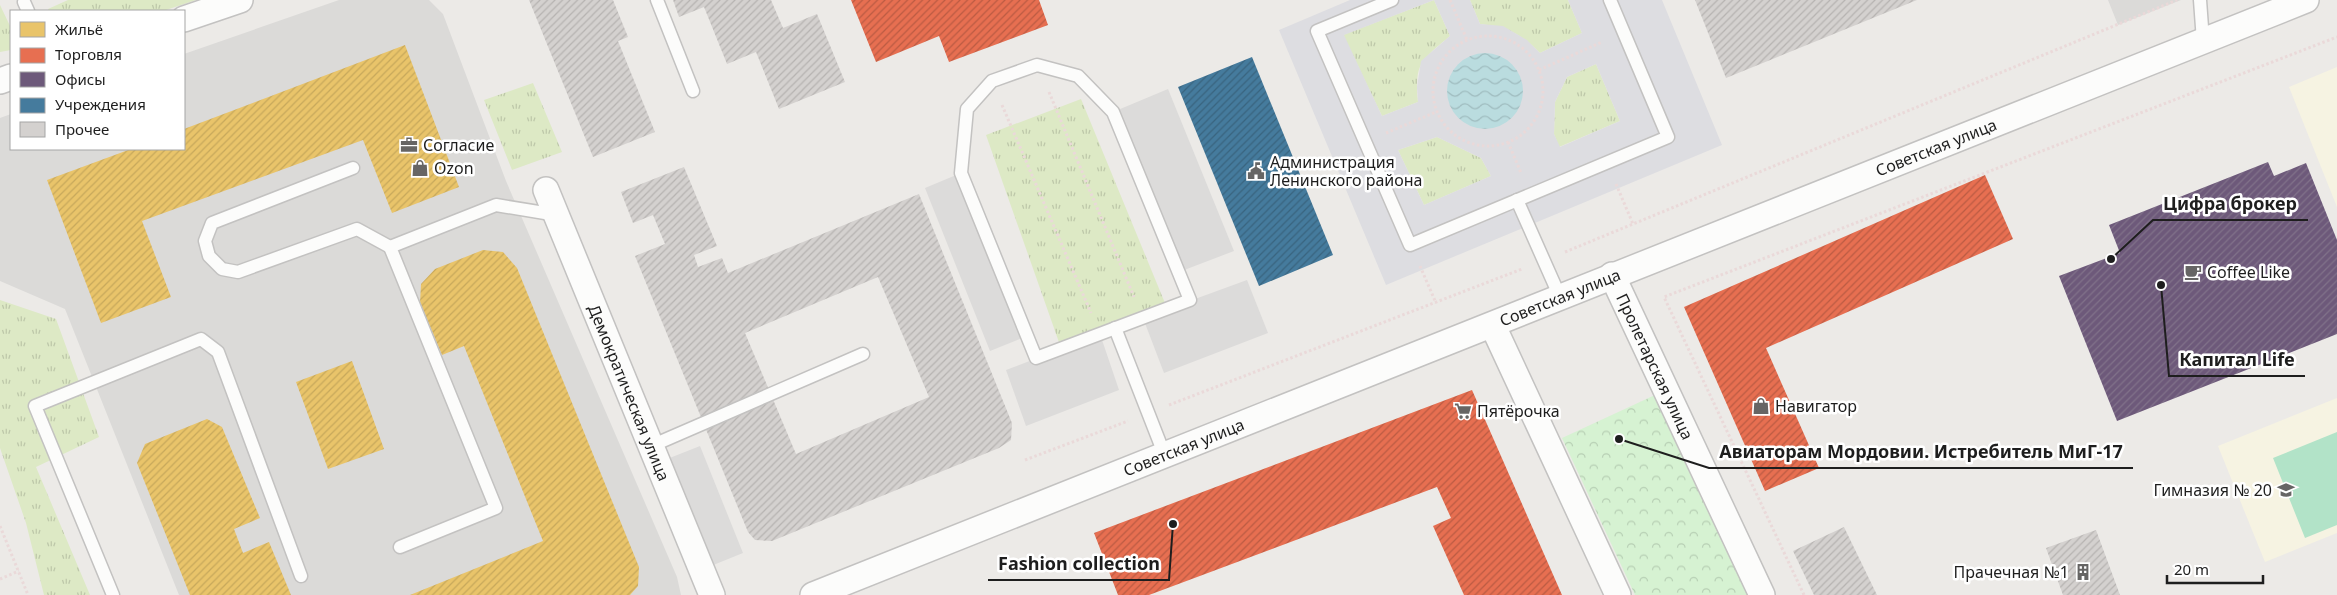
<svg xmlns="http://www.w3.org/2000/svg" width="2337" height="595" font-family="'Noto Sans',sans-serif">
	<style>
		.residential { fill: #dbdad8 }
		.education { fill: #f6f3e2 }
		.grass { fill: url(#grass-tufts) }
		.park { fill: url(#park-crowns) }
		.pitch { fill: #b2e3c8 }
		.parking { fill: #dcdbda }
		.plaza { fill: #dddde1; fill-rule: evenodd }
		.water { fill: url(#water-waves) }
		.homes { fill: url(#homes-hatch) }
		.shops { fill: url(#shops-hatch) }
		.offices { fill: url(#offices-hatch) }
		.public { fill: url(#public-hatch) }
		.building { fill: url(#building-hatch); fill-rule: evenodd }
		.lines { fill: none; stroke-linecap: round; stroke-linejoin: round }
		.service-casing { stroke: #c3c2c1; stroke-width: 15 }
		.minor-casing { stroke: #c3c2c1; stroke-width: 28 }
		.path { stroke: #ead9d9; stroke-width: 3; stroke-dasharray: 2.5 2.5; stroke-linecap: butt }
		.service { stroke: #fcfcfb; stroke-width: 12 }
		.minor { stroke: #fcfcfb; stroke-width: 25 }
		.labels { text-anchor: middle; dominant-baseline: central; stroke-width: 5; stroke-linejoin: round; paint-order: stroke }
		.poi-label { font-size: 16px; fill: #1e1e1e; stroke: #fff; text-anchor: start }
		.street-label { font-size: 16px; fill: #1e1e1e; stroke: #fff }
		.leader { fill: none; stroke: #1e1e1e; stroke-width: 2 }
		.callout-dot { fill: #1e1e1e; stroke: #fff; stroke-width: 2 }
		.callout-label { font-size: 18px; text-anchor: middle; font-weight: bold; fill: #1e1e1e; stroke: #fff; stroke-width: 5; stroke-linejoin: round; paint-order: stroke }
	</style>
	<defs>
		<pattern id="grass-tufts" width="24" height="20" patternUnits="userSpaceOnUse" patternTransform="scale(1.25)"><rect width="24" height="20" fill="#dde9c5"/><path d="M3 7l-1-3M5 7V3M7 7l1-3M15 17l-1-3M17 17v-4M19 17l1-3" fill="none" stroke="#bdc7a9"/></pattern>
		<pattern id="park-crowns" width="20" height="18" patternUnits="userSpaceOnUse" patternTransform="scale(1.25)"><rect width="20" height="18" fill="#d6f2d2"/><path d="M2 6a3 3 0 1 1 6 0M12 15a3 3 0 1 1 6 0" fill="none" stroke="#b7cfb4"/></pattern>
		<pattern id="water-waves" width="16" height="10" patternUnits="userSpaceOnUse" patternTransform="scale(1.25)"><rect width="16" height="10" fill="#badcdf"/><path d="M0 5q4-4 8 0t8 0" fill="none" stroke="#9fbcbf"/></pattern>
		<pattern id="homes-hatch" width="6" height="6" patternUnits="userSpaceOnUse" patternTransform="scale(1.25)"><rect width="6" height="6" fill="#e9c46a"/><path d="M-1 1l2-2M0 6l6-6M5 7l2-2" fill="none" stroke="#c7a85b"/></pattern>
		<pattern id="shops-hatch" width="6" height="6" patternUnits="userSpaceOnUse" patternTransform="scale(1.25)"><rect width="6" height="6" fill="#e76f51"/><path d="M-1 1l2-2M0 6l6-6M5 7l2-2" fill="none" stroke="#bb5b43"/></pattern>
		<pattern id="offices-hatch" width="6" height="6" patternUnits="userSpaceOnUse" patternTransform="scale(1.25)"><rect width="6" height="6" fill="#6d597a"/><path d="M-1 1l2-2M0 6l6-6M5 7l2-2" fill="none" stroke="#81728a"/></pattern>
		<pattern id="public-hatch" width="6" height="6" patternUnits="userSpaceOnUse" patternTransform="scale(1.25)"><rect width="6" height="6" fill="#457b9d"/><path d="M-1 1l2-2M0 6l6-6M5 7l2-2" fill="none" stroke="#39647f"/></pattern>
		<pattern id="building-hatch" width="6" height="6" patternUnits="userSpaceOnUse" patternTransform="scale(1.25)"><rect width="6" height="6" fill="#d4d1cf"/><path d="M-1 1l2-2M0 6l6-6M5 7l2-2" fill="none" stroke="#b6b3b1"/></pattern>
	</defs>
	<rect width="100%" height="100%" fill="#eceae7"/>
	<g class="residential">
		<path d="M339,0H429L443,14L506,181L677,577L681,595H179L65,309L0,281V118L11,114V149H184V54Z"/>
		<path d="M2108,0H2181L2118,25Z"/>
	</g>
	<g class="education">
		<path d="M2337,67V207L2289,87Z"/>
		<path d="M2337,398V533L2265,562L2218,446Z"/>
	</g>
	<g class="grass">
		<path d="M68,0H196L163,11H49L48,9Z"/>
		<path d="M1434,0L1450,36C1422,60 1414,62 1418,102L1382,116L1343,35Z"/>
		<path d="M1470,0H1568L1582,33L1540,53C1521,34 1508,27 1480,24Z"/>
		<path d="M0,5L11,28V50L0,52Z"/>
		<path d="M1596,64L1620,121L1559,147L1554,134L1555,102L1567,77Z"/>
		<path d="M533,83L562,152L512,170L484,100Z"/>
		<path d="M1081,99L1167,308L1061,348L986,135Z"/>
		<path d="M1437,137L1481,158L1491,176L1424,205L1398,150Z"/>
		<path d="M0,300L56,319L99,437L36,467L90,595H44L26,523L0,448Z"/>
	</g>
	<path class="park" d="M1655,395L1748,595H1635L1562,438Z"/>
	<path class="pitch" d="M2337,432V525L2305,538L2273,458Z"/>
	<g class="parking">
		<path d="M1168,89L1234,251L1179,272L1113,112Z"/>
		<path d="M961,173L1027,336L990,351L925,188Z"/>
		<path d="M1247,280L1268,333L1164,373L1143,318Z"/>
		<path d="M1100,334L1119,390L1026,426L1006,370Z"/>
		<path d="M700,446L743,553L701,570L657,463Z"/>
	</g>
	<path class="plaza" d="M1350,0H1470L1480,24L1503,26L1527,40L1540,53L1582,33L1568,0H1662L1722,145L1386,285L1279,30ZM1434,0L1450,36L1421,61L1417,87L1418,102L1382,116L1344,35ZM1596,64L1620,121L1560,147L1554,134L1555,102L1567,77ZM1437,137L1481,158L1491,176L1424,205L1398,150Z"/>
	<circle class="water" cx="1485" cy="91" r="38"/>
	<g class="homes">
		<path d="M405,45L459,187L392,213L363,140L142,221L171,297L101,323L47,180L131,149H184V129Z"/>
		<path d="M483,250L503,252L517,268L639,567L638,586L630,595H410L543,541L464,346L442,355L420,303L421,284L435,269Z"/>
		<path d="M352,361L384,449L328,469L296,382Z"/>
		<path d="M207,419L222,427L260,518L234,529L243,553L269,542L291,595H190L137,463L145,444Z"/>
	</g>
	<g class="shops">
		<path d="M851,0H1039L1048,25L949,62L939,36L876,62Z"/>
		<path d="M1985,175L2013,239L1766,348L1819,468L1765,491L1684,307Z"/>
		<path d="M1472,390L1562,595H1464L1433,526L1451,518L1437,487L1149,595H1118L1094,533Z"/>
	</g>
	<path class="offices" d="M2268,162L2274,176L2306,163L2337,240V334L2117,421L2059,276L2120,253L2109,225Z"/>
	<path class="public" d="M1252,57L1333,255L1259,286L1178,87Z"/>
	<g class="building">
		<path d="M529,0H613L628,37L618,41L655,132L593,157Z"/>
		<path d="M673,0H771L783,28L817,14L845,82L779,109L756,52L727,64L704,7L679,17Z"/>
		<path d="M1695,0H1917L1726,78Z"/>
		<path d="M684,167L717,246L694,255L698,267L722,258L728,273L919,194L1012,423L1011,440L999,448L772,541L755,540L748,532L635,256L665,244L653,215L633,223L621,192ZM878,277L929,397L796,454L745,333Z"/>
		<path d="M1844,527L1877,595H1814L1793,551Z"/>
		<path d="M2096,530L2120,595H2063L2046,548Z"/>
	</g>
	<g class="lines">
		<g class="service-casing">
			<g id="service">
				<path d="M657,0L693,91"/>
				<path d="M1392,0L1317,31L1410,245L1668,137L1610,0"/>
				<path d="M2200,0L2203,41"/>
				<path d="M24,2L28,11"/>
				<path d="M1037,65L1078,76L1113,112L1190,300L1036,358L961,173L967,109L992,81Z"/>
				<path d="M353,168L212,223L205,241L209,256L222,269L238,272L357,229L390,247"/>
				<path d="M1517,200L1560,297"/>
				<path d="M1115,328L1165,456"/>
				<path d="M651,446L863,354"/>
				<path d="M400,547L496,508L390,247L496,205L557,215"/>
				<path d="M113,595L35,406L201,339L218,352L301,576"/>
			</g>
		</g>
		<g class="minor-casing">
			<g id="minor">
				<path d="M184,19L240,0"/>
				<path d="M0,81L11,77"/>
				<path id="s1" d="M546,190L712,595"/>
				<path id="s2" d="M1612,275L1762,595"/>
				<path d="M1493,326L1618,595"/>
				<path id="s3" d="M813,595L2306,0"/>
			</g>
		</g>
		<g class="path">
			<path d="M1450,0L1467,40"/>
			<circle cx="1488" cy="91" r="55"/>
			<path d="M1539,70L1602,42"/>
			<path d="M1049,92L1134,297"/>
			<path d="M1002,105L1091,313"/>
			<path d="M1386,133L1436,112"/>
			<path d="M1508,142L1521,173"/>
			<path d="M1616,184L1633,224"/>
			<path d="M1565,252L2177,0"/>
			<path d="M1420,266L1436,303"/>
			<path d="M1169,405L1522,269"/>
			<path d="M1025,460L1128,421"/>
			<path d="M0,526L28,595"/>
			<path d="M0,579L19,571"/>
			<path d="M1804,595L1664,297L2337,37"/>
		</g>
		<use href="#service" class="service"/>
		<use href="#minor" class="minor"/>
	</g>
	<defs>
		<g id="office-bare" transform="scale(1.35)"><path d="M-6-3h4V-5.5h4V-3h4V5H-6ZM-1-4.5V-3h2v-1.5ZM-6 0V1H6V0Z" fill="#666564" stroke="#fff" stroke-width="2.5" paint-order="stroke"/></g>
		<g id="shop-bare" transform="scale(1.35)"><path d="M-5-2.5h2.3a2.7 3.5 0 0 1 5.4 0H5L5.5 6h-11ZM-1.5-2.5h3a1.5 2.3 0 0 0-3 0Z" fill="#666564" stroke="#fff" stroke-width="2.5" paint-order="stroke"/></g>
		<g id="civic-bare" transform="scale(1.35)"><path d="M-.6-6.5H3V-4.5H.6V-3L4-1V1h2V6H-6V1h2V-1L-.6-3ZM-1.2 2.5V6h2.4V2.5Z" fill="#666564" stroke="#fff" stroke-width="2.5" paint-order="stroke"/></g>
		<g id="cafe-bare" transform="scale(1.35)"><path d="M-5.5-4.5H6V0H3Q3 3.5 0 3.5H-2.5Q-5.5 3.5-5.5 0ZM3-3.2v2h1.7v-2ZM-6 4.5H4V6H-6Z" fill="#666564" stroke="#fff" stroke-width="2.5" paint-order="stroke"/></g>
		<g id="supermarket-bare" transform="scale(1.35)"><path d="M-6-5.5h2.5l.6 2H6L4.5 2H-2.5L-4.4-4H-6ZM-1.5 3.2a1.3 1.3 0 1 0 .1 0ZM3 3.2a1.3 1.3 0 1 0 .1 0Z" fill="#666564" stroke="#fff" stroke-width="2.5" paint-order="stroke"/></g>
		<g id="school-bare" transform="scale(1.35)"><path d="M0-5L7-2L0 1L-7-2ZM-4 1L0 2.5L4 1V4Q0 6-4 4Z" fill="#666564" stroke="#fff" stroke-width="2.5" paint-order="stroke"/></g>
		<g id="building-bare" transform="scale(1.35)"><path d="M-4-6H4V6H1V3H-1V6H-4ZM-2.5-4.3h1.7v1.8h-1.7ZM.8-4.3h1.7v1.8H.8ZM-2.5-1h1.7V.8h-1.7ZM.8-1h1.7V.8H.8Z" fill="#666564" stroke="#fff" stroke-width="2.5" paint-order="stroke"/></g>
	</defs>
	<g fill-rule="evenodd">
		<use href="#office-bare" x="409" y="145"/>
		<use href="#shop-bare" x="420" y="168"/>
		<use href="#civic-bare" x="1256" y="171"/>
		<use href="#cafe-bare" x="2193" y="272"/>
		<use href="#shop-bare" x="1761" y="406"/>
		<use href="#supermarket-bare" x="1463" y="411"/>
		<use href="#school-bare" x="2286" y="490"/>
		<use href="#building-bare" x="2083" y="572"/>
	</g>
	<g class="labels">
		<g class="poi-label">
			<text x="423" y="145">Согласие</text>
			<text x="1270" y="162">Администрация<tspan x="1270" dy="18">Ленинского района</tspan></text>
			<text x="434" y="168">Ozon</text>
			<text x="2207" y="272">Coffee Like</text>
			<text x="1775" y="406">Навигатор</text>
			<text x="1477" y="411">Пятёрочка</text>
			<text x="2272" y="490" text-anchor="end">Гимназия № 20</text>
			<text x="2069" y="572" text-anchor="end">Прачечная №1</text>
		</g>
		<g class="street-label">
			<text stroke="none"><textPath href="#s3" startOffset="1209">Советская улица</textPath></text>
			<text stroke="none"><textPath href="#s3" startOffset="804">Советская улица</textPath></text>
			<text stroke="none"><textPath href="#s2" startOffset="101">Пролетарская улица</textPath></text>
			<text stroke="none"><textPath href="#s1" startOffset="219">Демократическая улица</textPath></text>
			<text stroke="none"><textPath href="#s3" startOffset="399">Советская улица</textPath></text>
		</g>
	</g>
	<path class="leader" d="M2111 259L2153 220H2308M2161 285L2169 376H2305M1619 439L1709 468H2133M1173 524L1169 580H988"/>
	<g class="callout-dot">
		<circle cx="2111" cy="259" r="5"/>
		<circle cx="2161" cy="285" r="5"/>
		<circle cx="1619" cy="439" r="5"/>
		<circle cx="1173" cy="524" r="5"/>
	</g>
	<g class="callout-label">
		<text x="2230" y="210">Цифра брокер</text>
		<text x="2237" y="366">Капитал Life</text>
		<text x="1921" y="458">Авиаторам Мордовии. Истребитель МиГ-17</text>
		<text x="1079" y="570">Fashion collection</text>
	</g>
	<rect x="10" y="10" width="175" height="140" fill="#ffffff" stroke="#a5a5a5"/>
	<rect x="20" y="22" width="25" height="15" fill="#e9c46a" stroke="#a5a5a5"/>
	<text x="55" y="35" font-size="15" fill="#1e1e1e">Жильё</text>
	<rect x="20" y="48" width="25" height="15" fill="#e76f51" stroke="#a5a5a5"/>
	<text x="55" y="60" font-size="15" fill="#1e1e1e">Торговля</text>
	<rect x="20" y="72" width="25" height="15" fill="#6d597a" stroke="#a5a5a5"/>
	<text x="55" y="85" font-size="15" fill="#1e1e1e">Офисы</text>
	<rect x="20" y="98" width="25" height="15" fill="#457b9d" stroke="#a5a5a5"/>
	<text x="55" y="110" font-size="15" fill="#1e1e1e">Учреждения</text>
	<rect x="20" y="122" width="25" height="15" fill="#d4d1cf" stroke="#a5a5a5"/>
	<text x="55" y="135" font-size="15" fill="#1e1e1e">Прочее</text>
	<path d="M2167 575v8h96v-8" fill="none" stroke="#1e1e1e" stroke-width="2.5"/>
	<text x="2174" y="575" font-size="15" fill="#1e1e1e" stroke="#ffffff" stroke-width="4" paint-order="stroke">20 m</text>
</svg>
